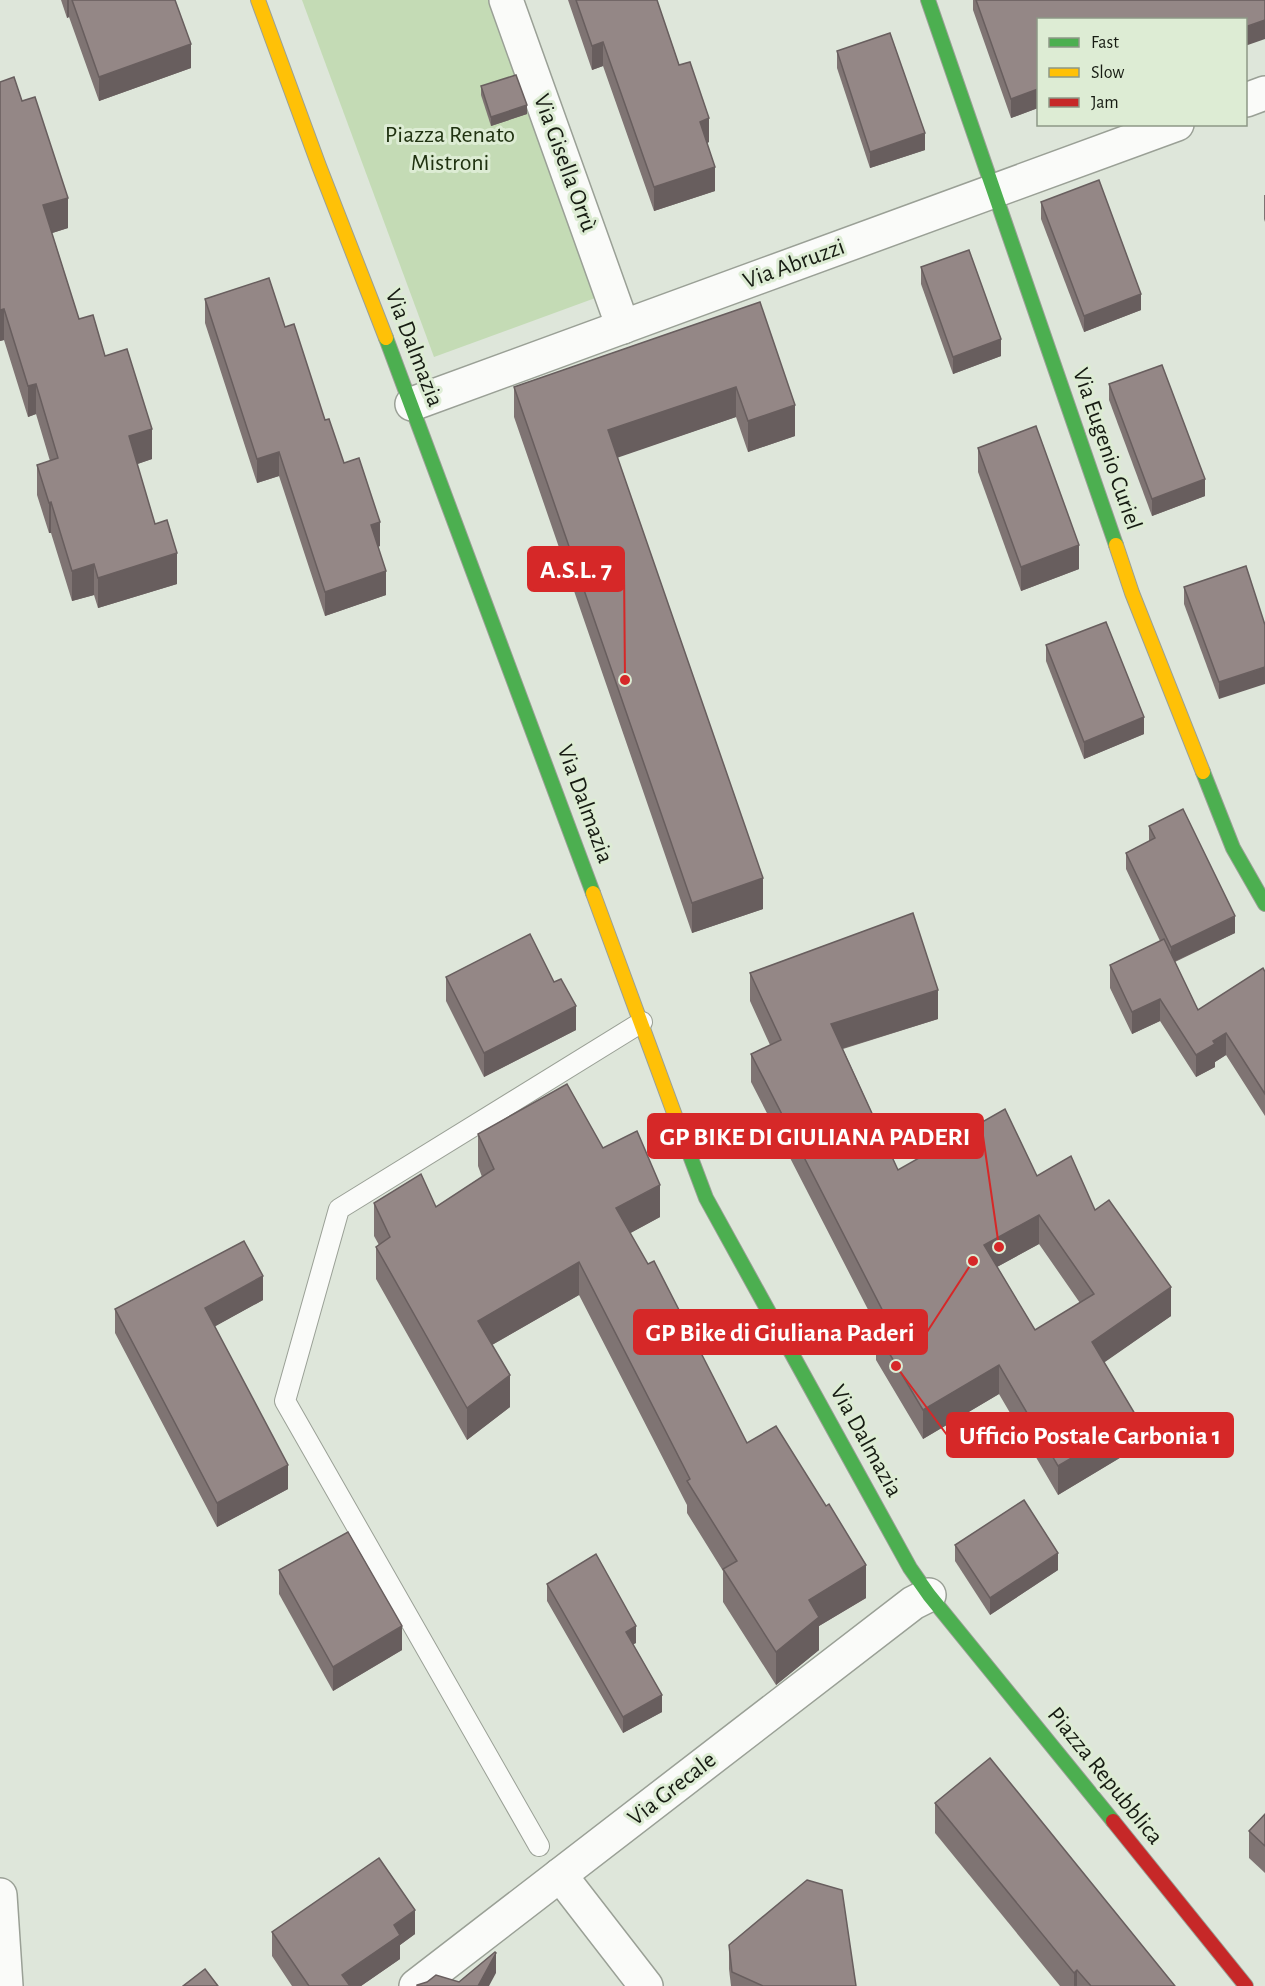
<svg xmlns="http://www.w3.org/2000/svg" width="1265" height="1986" font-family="'Alegreya Sans',sans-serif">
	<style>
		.green { fill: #c4dbb5 }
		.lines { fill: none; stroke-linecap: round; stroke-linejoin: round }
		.lane-casing { stroke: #9aa096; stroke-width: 22 }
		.street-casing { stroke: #9aa096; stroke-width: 36 }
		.fast-casing { stroke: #9aa096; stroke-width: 16 }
		.slow-casing { stroke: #9aa096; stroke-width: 16 }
		.jam-casing { stroke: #9aa096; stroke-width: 16 }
		.lane { stroke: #fafbf9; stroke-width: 20 }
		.street { stroke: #fafbf9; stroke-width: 33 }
		.fast { stroke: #4caf50; stroke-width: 14 }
		.slow { stroke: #ffc107; stroke-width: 14 }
		.jam { stroke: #c62828; stroke-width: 14 }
		.wall { fill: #7f7473; fill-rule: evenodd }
		.shaded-wall { fill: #685e5e }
		.building { fill: #948786; stroke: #685e5e; stroke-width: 1.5; fill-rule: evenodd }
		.labels { text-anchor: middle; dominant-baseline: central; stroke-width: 6; stroke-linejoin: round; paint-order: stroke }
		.park-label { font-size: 24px; fill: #203211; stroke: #ddecd4 }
		.street-label { font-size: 24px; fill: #161b12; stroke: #ddecd4 }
		.leader { fill: none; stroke: #d62828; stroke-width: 2 }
		.callout-dot { fill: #d62828; stroke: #ddecd4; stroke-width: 2 }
		.callout { fill: #d62828; stroke: #d62828; stroke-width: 2 }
		.callout-label { font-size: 26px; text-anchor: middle; font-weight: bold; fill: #fff }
	</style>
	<rect width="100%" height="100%" fill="#dee6da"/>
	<path class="green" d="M302,0H489L598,297L434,357Z"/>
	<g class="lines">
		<g class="lane-casing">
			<path id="lane" d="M539,1846L285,1401L339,1209L642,1022"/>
		</g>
		<g class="street-casing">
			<g id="street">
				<path d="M506,0L623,327"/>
				<path d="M1246,100L1265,93"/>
				<path d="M412,404L1177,124"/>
				<path d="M560,1875L646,1986"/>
				<path d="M0,1895L6,1986"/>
				<path d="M416,1986L913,1603L929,1595"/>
			</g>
		</g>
		<g class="fast-casing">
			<g id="fast">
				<path d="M928,0L1116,545"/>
				<path d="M386,338L593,893"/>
				<path d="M1203,772L1233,848L1265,904"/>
				<path d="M677,1121L706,1198L910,1568L929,1595L1113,1821"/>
			</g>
		</g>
		<g class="slow-casing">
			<g id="slow">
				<path d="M258,0L319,166L386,338"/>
				<path d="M1116,545L1132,593L1203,772"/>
				<path d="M593,893L677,1121"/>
			</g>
		</g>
		<g class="jam-casing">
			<path id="jam" d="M1113,1821L1246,1986"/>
		</g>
		<use href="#lane" class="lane"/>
		<use href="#street" class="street"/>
		<use href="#fast" class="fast"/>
		<use href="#slow" class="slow"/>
		<use href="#jam" class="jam"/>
	</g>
	<g class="wall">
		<path d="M61,0H175L191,68L99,101L69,17L67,18Z"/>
		<path d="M568,0H657L679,65L709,142L707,143L715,191L654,211L603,66L592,70Z"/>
		<path d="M973,0H1265L1245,20H1038V108L1011,118L973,10Z"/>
		<path d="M837,51L925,150L870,168L837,68Z"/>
		<path d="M481,86L527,114L491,126L481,95Z"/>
		<path d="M22,101L68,228L52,233L79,319L105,356L152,459L137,464L155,524L177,584L98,608L94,595L72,601L51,533H49L37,495V465L50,461L36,414L28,417L4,340L0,341Z"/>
		<path d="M1264,195H1265V222L1264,219Z"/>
		<path d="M1041,202L1141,310L1084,332L1041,219Z"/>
		<path d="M921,267L1001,356L953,374L921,284Z"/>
		<path d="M205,299L285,327L380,546L378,547L386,595L325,616L279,476L257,483L205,323Z"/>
		<path d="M760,302L795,436L748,452L736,417L617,457L763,909L692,933L514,417V387Z"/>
		<path d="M1109,384L1205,496L1152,516L1109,400Z"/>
		<path d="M978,448L1079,569L1021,591L978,472Z"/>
		<path d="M1246,566L1219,699L1184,604V587Z"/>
		<path d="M1046,645L1144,734L1084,759L1046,661Z"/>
		<path d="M1149,826L1235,933L1175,962L1198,1010L1265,972V1116L1226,1055L1215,1062V1067L1196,1077L1160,1021L1132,1034L1110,988V965L1160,941L1126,869V853L1149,842Z"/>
		<path d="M750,973L938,1019L843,1049L898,1170L1037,1176L1095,1210L1171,1316L1104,1362L1138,1447L1058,1495L999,1394L923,1439L876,1360V1331L878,1329L751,1082V1054L770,1045L750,1001ZM1039,1244L1080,1303L1035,1330L997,1267Z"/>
		<path d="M446,977L576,1030L484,1077L446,1001Z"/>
		<path d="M478,1134L603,1148L660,1217L630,1233L747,1443L866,1598L819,1626V1650L776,1685L723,1602V1571L687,1513V1505L579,1295L492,1345L510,1407L467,1440L376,1279V1247L379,1245L374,1236V1203L436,1207L482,1177L478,1166Z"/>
		<path d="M263,1300L215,1326L288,1489L217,1527L115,1333V1309Z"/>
		<path d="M955,1545L1058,1570L990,1615L955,1561Z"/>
		<path d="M279,1570L402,1650L333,1691L279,1594Z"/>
		<path d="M547,1584L636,1643L633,1644L662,1712L623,1733L547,1601Z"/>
		<path d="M935,1803L1175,1986H1060L935,1833Z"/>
		<path d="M1265,1814V1873L1249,1858V1831Z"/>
		<path d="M272,1932L415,1934L400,1945V1959L361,1986H292L272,1956Z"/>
		<path d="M729,1945L856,1986H731L729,1969Z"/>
	</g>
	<g class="shaded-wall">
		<path d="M67,0H69V17L67,18Z"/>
		<path d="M1265,20V39L1245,46V27Z"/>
		<path d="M603,42V66L592,70V46Z"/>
		<path d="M191,44V68L99,101V77Z"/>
		<path d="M1038,89V108L1011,118V99Z"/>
		<path d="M527,105V114L491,126V117Z"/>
		<path d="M709,118V142L700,146V122Z"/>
		<path d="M925,133V150L870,168V152Z"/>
		<path d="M715,167V191L654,211V187Z"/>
		<path d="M68,198V228L43,236V205Z"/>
		<path d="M1141,294V310L1084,332V316Z"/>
		<path d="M4,309V340L0,341V310Z"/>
		<path d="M1001,339V356L953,374V357Z"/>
		<path d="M36,384V414L28,417V386Z"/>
		<path d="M736,387V417L608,461V430Z"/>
		<path d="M795,405V436L748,452V421Z"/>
		<path d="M152,429V459L129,467V436Z"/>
		<path d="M279,452V476L257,483V459Z"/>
		<path d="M1205,479V496L1152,516V499Z"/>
		<path d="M51,502V533H49V503Z"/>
		<path d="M380,522V546L371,549V525Z"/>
		<path d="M1079,545V569L1021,591V567Z"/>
		<path d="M177,553V584L98,608V578Z"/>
		<path d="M94,564V595L72,601V571Z"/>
		<path d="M386,571V595L325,616V592Z"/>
		<path d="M1265,667V684L1219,699V682Z"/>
		<path d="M1144,717V734L1084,759V742Z"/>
		<path d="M763,878V909L692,933V903Z"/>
		<path d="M1235,916V933L1171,963V947Z"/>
		<path d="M938,990V1019L831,1052V1024Z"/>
		<path d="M1160,999V1021L1132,1034V1012Z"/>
		<path d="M576,1006V1030L484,1077V1053Z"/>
		<path d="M1226,1033V1055L1215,1062V1067L1196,1077V1055L1213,1041Z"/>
		<path d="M660,1185V1217L616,1241V1208Z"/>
		<path d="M1039,1215V1244L984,1274V1245Z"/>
		<path d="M579,1262V1295L478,1353V1321Z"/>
		<path d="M263,1276V1300L205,1332V1308Z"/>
		<path d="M1171,1287V1316L1092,1371V1342Z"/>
		<path d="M999,1365V1394L923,1439V1410Z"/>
		<path d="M510,1375V1407L467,1440V1408Z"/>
		<path d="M1138,1419V1447L1058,1495V1466Z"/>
		<path d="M288,1465V1489L217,1527V1503Z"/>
		<path d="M1058,1553V1570L990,1615V1598Z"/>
		<path d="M866,1565V1598L819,1626V1650L776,1685V1652L809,1600Z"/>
		<path d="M402,1626V1650L333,1691V1667Z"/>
		<path d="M636,1626V1643L626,1648V1632Z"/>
		<path d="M662,1695V1712L623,1733V1717Z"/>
		<path d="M415,1910V1934L400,1945V1959L361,1986H342V1975L394,1925Z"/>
		<path d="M496,1953V1973L489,1986H478Z"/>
		<path d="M1077,1970V1986H1074V1973Z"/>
	</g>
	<g class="building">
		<path d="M72,0H175L191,44L99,77Z"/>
		<path d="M576,0H657L679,65L690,62L709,118L700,122L715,167L654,187L603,42L592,46Z"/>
		<path d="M976,0H1265V20L1245,27V20H1038V89L1011,99Z"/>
		<path d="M890,33L925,133L870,152L837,51Z"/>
		<path d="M516,75L527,105L491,117L481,86Z"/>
		<path d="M14,77L22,101L35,97L68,198L43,205L79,319L93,315L105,356L127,349L152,429L129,436L155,524L167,520L177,553L98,578L94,564L72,571L51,502L49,503L37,465L58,458L36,384L28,386L4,309L0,310V82Z"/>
		<path d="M1099,180L1141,294L1084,316L1041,202Z"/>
		<path d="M969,250L1001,339L953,357L921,267Z"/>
		<path d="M269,278L285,327L294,324L325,420L329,419L344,463L359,458L380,522L371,525L386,571L325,592L279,452L257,459L205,299Z"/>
		<path d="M760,302L795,405L748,421L736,387L608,430L763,878L692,903L514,387Z"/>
		<path d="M1162,365L1205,479L1152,499L1109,384Z"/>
		<path d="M1036,426L1079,545L1021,567L978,448Z"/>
		<path d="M1246,566L1265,625V667L1219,682L1184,587Z"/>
		<path d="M1106,622L1144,717L1084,742L1046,645Z"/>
		<path d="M1183,809L1235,916L1171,947L1126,853L1155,838L1149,826Z"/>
		<path d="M913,913L938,990L831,1024L898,1170L1005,1109L1037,1176L1071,1156L1095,1210L1109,1200L1171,1287L1092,1342L1138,1419L1058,1466L999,1365L923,1410L876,1331L889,1323L751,1054L781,1040L750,973ZM1039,1215L1094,1294L1035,1330L984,1245Z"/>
		<path d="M530,934L554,982L561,979L576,1006L484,1053L446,977Z"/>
		<path d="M1164,939L1198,1010L1263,968L1265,972V1094L1226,1033L1213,1041L1215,1044L1196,1055L1160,999L1132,1012L1110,965Z"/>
		<path d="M567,1084L603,1148L637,1131L660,1185L616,1208L648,1264L654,1261L747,1443L776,1426L826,1506L829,1504L866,1565L809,1600L819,1617L776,1652L723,1569L737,1561L687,1481L690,1479L579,1262L478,1321L510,1375L467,1408L376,1247L390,1237L374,1203L421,1174L436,1207L494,1169L478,1134Z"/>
		<path d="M244,1241L263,1276L205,1308L288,1465L217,1503L115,1309Z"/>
		<path d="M1024,1500L1058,1553L990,1598L955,1545Z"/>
		<path d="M348,1532L402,1626L333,1667L279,1570Z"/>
		<path d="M596,1554L636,1626L626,1632L662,1695L623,1717L547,1584Z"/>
		<path d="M990,1758L1175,1986H1091L1077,1970L1074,1973L935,1803Z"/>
		<path d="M1265,1814V1846L1249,1831Z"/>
		<path d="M379,1858L415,1910L394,1925L400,1935L342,1975L350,1986H309L272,1932Z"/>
		<path d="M807,1880L842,1890L856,1986H763L732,1972L729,1945Z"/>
		<path d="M495,1952L496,1953L478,1986H417V1985L427,1982L436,1975L459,1982Z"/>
		<path d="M205,1969L218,1986H183Z"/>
	</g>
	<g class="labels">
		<g class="park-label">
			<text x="450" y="135">Piazza Renato<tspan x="450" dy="28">Mistroni</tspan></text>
		</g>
		<g class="street-label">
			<text transform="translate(565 163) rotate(70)">Via Gisella Orrù</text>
			<text transform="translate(794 264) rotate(-20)">Via Abruzzi</text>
			<text transform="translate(414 348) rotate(69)">Via Dalmazia</text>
			<text transform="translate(1107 449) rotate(71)">Via Eugenio Curiel</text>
			<text transform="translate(585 804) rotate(70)">Via Dalmazia</text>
			<text transform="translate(866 1441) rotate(61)">Via Dalmazia</text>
			<text transform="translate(1105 1776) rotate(51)">Piazza Repubblica</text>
			<text transform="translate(672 1789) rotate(-38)">Via Grecale</text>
		</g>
	</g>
	<path class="leader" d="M625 680L624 569M999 1247L983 1136M973 1261L927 1332M896 1366L947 1435"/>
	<g class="callout-dot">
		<circle cx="625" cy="680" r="6"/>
		<circle cx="999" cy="1247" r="6"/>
		<circle cx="973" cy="1261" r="6"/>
		<circle cx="896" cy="1366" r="6"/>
	</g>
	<g class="callout">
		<rect x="528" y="547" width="96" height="44" rx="6"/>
		<rect x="648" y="1114" width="335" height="44" rx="6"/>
		<rect x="634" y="1310" width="293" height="44" rx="6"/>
		<rect x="947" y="1413" width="286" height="44" rx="6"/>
	</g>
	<g class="callout-label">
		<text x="576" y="578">A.S.L. 7</text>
		<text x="815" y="1145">GP BIKE DI GIULIANA PADERI</text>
		<text x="780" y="1341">GP Bike di Giuliana Paderi</text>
		<text x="1090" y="1444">Ufficio Postale Carbonia 1</text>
	</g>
	<rect x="1037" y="18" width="210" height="108" fill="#ddecd4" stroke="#8d9886" stroke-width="1.5"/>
	<rect x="1049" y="38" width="30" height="9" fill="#4caf50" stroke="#8d9886" stroke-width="1.5"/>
	<text x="1091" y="48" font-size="18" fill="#161b12">Fast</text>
	<rect x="1049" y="68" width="30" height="9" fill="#ffc107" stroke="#8d9886" stroke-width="1.5"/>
	<text x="1091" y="78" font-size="18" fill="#161b12">Slow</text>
	<rect x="1049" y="98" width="30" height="9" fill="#c62828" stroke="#8d9886" stroke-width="1.5"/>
	<text x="1091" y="108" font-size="18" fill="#161b12">Jam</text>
</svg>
